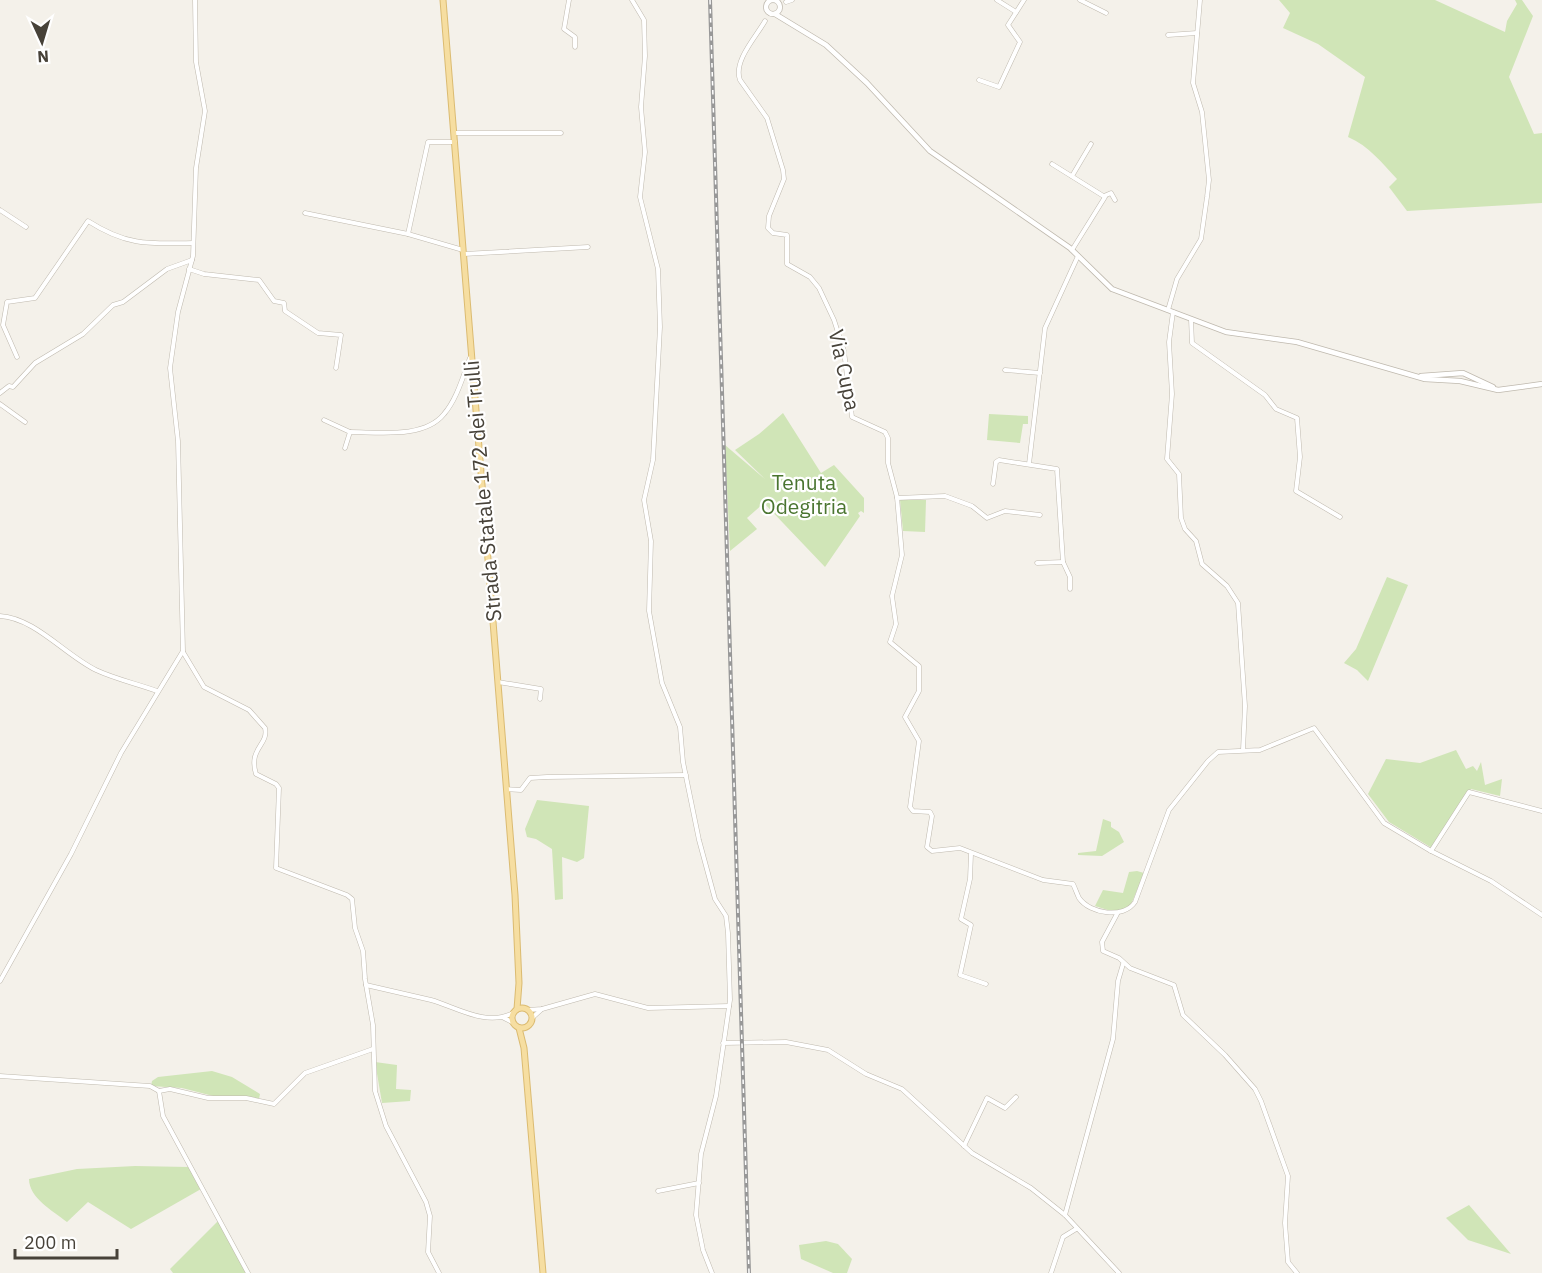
<svg xmlns="http://www.w3.org/2000/svg" width="1542" height="1273" font-family="'IBM Plex Sans',sans-serif">
	<style>
		.green { fill: #d0e5b7 }
		.lines { fill: none; stroke-linecap: round; stroke-linejoin: round }
		.minor-casing { stroke: #bfb9ae; stroke-width: 5 }
		.tertiary-casing { stroke: #bfb9ae; stroke-width: 6 }
		.primary-casing { stroke: #dbbb71; stroke-width: 7 }
		.minor { stroke: #fff; stroke-width: 4 }
		.tertiary { stroke: #fff; stroke-width: 4.5 }
		.primary { stroke: #f6dea1; stroke-width: 5 }
		.rail-casing { stroke: #989898; stroke-width: 4 }
		.rail { stroke: #fff; stroke-width: 1.5; stroke-dasharray: 4.5; stroke-linecap: butt }
		.labels { text-anchor: middle; dominant-baseline: central; stroke-width: 4.5; stroke-linejoin: round; paint-order: stroke }
		.street-label { font-size: 21px; fill: #474239; stroke: #fff }
		.park-label { font-size: 21px; fill: #4a7530; stroke: #fff }
	</style>
	<rect width="100%" height="100%" fill="#f4f1ea"/>
	<g class="green">
		<path d="M1279,0H1435L1505,32L1507,21L1517,4L1515,0H1522L1533,16L1509,77L1534,134L1542,133V203L1407,211L1389,187L1397,179C1382,163 1369,146 1348,137L1365,77L1318,44L1283,28L1290,13Z"/>
		<path d="M783,413L821,473L834,465L864,498V513L861,511L858,513L860,516L825,567L764,503L747,518L757,529L730,551L725,445L766,480L735,450L759,434Z"/>
		<path d="M989,414L1028,416V424H1023L1020,443L987,440Z"/>
		<path d="M900,500H926L925,532L903,531Z"/>
		<path d="M1387,577L1408,585L1368,681L1357,670L1344,663L1356,649Z"/>
		<path d="M1456,750L1466,769L1473,766L1477,771L1481,762L1485,785L1502,779L1500,796L1471,789L1432,848L1389,822L1368,794L1386,759L1420,763Z"/>
		<path d="M537,800L589,806L584,858L577,862L562,857L563,899L555,900L552,849L536,839L527,837L525,829Z"/>
		<path d="M1103,819L1111,822V827L1119,832L1124,842L1102,856L1078,855V853L1096,851Z"/>
		<path d="M1137,871L1144,873L1130,907L1114,912L1095,906L1103,890L1123,893L1129,872Z"/>
		<path d="M375,1062L397,1065L396,1089L411,1090L410,1101L382,1103Z"/>
		<path d="M212,1071L232,1077L260,1094L259,1099L217,1097L182,1088L151,1086L152,1081L158,1077Z"/>
		<path d="M135,1166L189,1167L201,1189L131,1229L88,1202L67,1222C53,1211 29,1198 29,1179L77,1169Z"/>
		<path d="M1469,1205L1511,1254L1468,1240L1446,1218Z"/>
		<path d="M218,1221L248,1273H173L170,1269Z"/>
		<path d="M826,1241L838,1244L852,1259L847,1273H833L801,1259L799,1245Z"/>
	</g>
	<g class="lines">
		<g class="minor-casing">
			<g id="minor">
				<path d="M569,0L564,29L575,37V47"/>
				<path d="M632,0L644,20L645,56L641,107L645,152L640,197L658,269L660,327L653,460L644,500L651,541L649,611L662,683L680,727L683,762L699,840L715,899L726,916L728,933L730,1000L716,1096L701,1154L696,1215L703,1250L712,1273"/>
				<path d="M997,0L1016,12"/>
				<path d="M1080,0L1106,13"/>
				<path d="M786,2L792,0"/>
				<path d="M765,21C756,37 733,61 740,80L767,118L783,170L784,179L769,216L768,228L773,233L787,235V264L810,277L819,288L834,320L844,351L852,417L885,432L888,438V463L897,497L902,555L892,596L896,624L890,642L919,666V691L905,717L919,741L910,807L913,811L930,812L932,816L927,847L932,851L960,848L1043,880L1073,884C1075,888 1077,894 1079,898C1090,914 1124,919 1135,902L1169,810L1208,761L1218,752L1260,750L1314,728L1384,823L1431,851L1491,881L1542,915"/>
				<path d="M1168,35L1197,33"/>
				<path d="M979,80L999,87L1020,42L1008,25L1024,0"/>
				<path d="M454,133H561"/>
				<path d="M1052,164L1105,197L1072,250"/>
				<path d="M1072,176L1091,144"/>
				<path d="M1104,196L1111,193L1115,200"/>
				<path d="M0,210L26,227"/>
				<path d="M305,213L408,234L463,250"/>
				<path d="M408,234L428,142H455"/>
				<path d="M464,254L588,247"/>
				<path d="M189,269L204,274L259,280L274,301L284,303L285,311L318,333L341,335L336,368"/>
				<path d="M1168,310L1177,279L1201,239L1207,197L1209,180L1202,112L1193,83L1200,0"/>
				<path d="M1173,312L1169,342L1172,394L1167,459L1179,474L1181,518L1185,529L1196,541L1202,564L1227,586L1238,603L1245,706L1243,750"/>
				<path d="M1191,319L1192,343L1265,395L1276,409L1297,418L1300,457L1296,491L1340,517"/>
				<path d="M17,357L3,325L7,302L35,298L88,221C127,246 149,244 193,243"/>
				<path d="M1005,370L1040,373"/>
				<path d="M0,393L9,386L13,387L35,363L83,334L113,305L123,302L167,269L192,260"/>
				<path d="M0,404L25,422"/>
				<path d="M324,420L350,432"/>
				<path d="M345,448L350,432C378,432 424,439 444,414C457,399 463,376 470,358"/>
				<path d="M1029,464L1045,328L1078,256"/>
				<path d="M993,484L996,462L999,460L1057,469L1063,562L1070,577V589"/>
				<path d="M897,498L945,496L972,506L987,518L1005,511L1040,515"/>
				<path d="M1037,563L1063,562"/>
				<path d="M0,616C35,618 65,655 96,670C115,679 138,684 157,691"/>
				<path d="M183,652L204,687L249,710L265,728C269,745 248,748 256,774L276,784L279,788L276,868L347,895L352,899L355,928L363,951L365,979L373,1025L375,1091L386,1126L426,1202L430,1216L428,1252L439,1273"/>
				<path d="M498,682L541,689L540,699"/>
				<path d="M506,789L521,790L530,778L547,777L686,775"/>
				<path d="M1431,851L1469,792L1542,811"/>
				<path d="M971,854L970,879L961,919L971,925L960,975L986,984"/>
				<path d="M1117,914L1102,942L1103,951L1119,958L1130,968L1174,985L1183,1015L1225,1055L1255,1089L1261,1101L1288,1176L1285,1223L1288,1262L1297,1273"/>
				<path d="M0,981L71,854L121,753L183,651L178,441L170,368L178,312L193,256L196,168L205,111L196,62L195,0"/>
				<path d="M366,985C388,990 409,995 431,1000C456,1007 486,1027 513,1013"/>
				<path d="M528,1010L542,1009L595,994L648,1008L729,1006"/>
				<path d="M504,1018L512,1022"/>
				<path d="M532,1018L542,1009"/>
				<path d="M723,1043L786,1042L828,1050L866,1074L902,1089L972,1153L1031,1188L1065,1215L1119,1273"/>
				<path d="M0,1076L150,1086L159,1091L170,1089L208,1098H246L274,1104L305,1073L373,1049"/>
				<path d="M159,1091L163,1116L248,1273"/>
				<path d="M964,1146L987,1098L1005,1108L1016,1097"/>
				<path d="M658,1191L699,1183"/>
				<path d="M1065,1215L1113,1039L1118,981L1123,964"/>
				<path d="M1051,1273L1063,1237L1076,1229"/>
			</g>
		</g>
		<g class="tertiary-casing">
			<g id="tertiary">
				<circle cx="773" cy="7" r="7"/>
				<path d="M775,14L826,45L867,83L930,151L1070,248L1112,289L1226,332L1297,342L1425,379L1460,381L1498,390L1542,384"/>
				<path d="M1421,376L1463,373L1493,387"/>
			</g>
		</g>
		<g class="primary-casing">
			<g id="primary">
				<path d="M443,0L515,895L519,983L517,1009"/>
				<circle cx="522" cy="1018" r="10"/>
				<path d="M519,1028L524,1048L543,1273"/>
			</g>
		</g>
		<use href="#minor" class="minor"/>
		<use href="#tertiary" class="tertiary"/>
		<use href="#primary" class="primary"/>
		<g class="rail-casing">
			<path id="rail" d="M710,0L749,1273"/>
		</g>
		<use href="#rail" class="rail"/>
	</g>
	<g class="labels">
		<g class="street-label">
			<text transform="translate(845 370) rotate(78)">Via Cupa</text>
			<text transform="translate(482 491) rotate(-95)">Strada Statale 172 dei Trulli</text>
		</g>
		<g class="park-label">
			<text x="804" y="482">Tenuta<tspan x="804" dy="24">Odegitria</tspan></text>
		</g>
	</g>
	<g transform="translate(42 42) rotate(176)" stroke="#ffffff" stroke-width="4.5" paint-order="stroke">
	<path d="M0-4.5L10 22L0 15L-10 22Z" fill="#474239"/>
	<text y="-9" font-size="16" font-weight="bold" text-anchor="middle" fill="#474239">N</text>
	</g>
	<path d="M15 1249v9h102v-9" fill="none" stroke="#474239" stroke-width="3"/>
	<text x="24" y="1249" font-size="18" fill="#474239" stroke="#ffffff" stroke-width="4.5" paint-order="stroke">200 m</text>
</svg>
